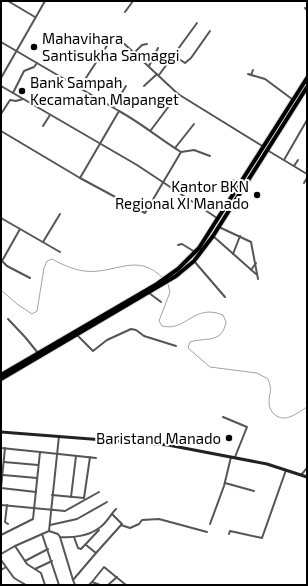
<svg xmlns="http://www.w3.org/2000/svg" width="308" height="586" font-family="'Exo 2',sans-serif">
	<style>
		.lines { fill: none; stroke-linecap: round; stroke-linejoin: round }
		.stream { stroke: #a3a3a3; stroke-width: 1 }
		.highway-casing { stroke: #dbdbdb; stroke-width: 6 }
		.street { stroke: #555; stroke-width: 2 }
		.secondary { stroke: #222; stroke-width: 3 }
		.highway { stroke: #000; stroke-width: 4 }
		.poi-dot { fill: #000; stroke: #fff; stroke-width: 1.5 }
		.labels { text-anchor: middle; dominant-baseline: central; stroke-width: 4; stroke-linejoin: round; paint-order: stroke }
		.poi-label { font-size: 15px; fill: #000; stroke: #fff; text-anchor: start }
	</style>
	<rect width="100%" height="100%" fill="#fff"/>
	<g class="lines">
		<g class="stream">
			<path d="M168,284L170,292L159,321L162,326C187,332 193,303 223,315L226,322C222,344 206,337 190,342L188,348L210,367L257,373L268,379C273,392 269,391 269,403C269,407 271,411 274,414C285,424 297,413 307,407"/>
			<path d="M1,290L17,304L32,314L37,311L44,268L47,261L52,259C63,265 72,269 84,271C115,275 136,251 163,278"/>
		</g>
		<g class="highway-casing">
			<g id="highway">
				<path d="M1,375L157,284L178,269L199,248L307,78"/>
				<path d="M1,379L176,276L194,261L213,236L307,87"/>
			</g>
		</g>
		<g class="street">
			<path d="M8,1L35,17"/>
			<path d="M305,8L307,10"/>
			<path d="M125,12L133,1"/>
			<path d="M1,42L119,111"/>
			<path d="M134,53L142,45L147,44"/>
			<path d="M173,55L185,63L191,58L210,31"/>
			<path d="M149,66L158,48"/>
			<path d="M248,74L265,79L292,99"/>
			<path d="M159,75L197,23"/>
			<path d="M251,75L253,70"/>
			<path d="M1,78L45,1"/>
			<path d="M1,86L137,165L217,218"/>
			<path d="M144,86L157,74"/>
			<path d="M80,87L112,38L117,37L178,94L151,130"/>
			<path d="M13,93L24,71L34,67L37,63"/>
			<path d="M178,94L264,147"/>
			<path d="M113,107L126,86"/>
			<path d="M119,111C141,123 160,139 181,152L145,213L80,178Z"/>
			<path d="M1,114L10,100L16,101L23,99"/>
			<path d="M43,126L50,115"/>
			<path d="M1,131L80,178"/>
			<path d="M175,148L194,124"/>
			<path d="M267,150L307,174"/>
			<path d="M181,152L194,150L210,156"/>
			<path d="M284,160L307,120"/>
			<path d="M294,166L298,160"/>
			<path d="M233,180L239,184"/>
			<path d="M304,183L307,178"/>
			<path d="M1,218L60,252"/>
			<path d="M219,227L251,242L258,279"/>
			<path d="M20,229L2,261L7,266L30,278"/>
			<path d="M213,236L256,274"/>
			<path d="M43,242L60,214"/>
			<path d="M178,245L182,244L195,252"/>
			<path d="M233,254L240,236"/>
			<path d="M194,261L225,297"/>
			<path d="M251,270L256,263"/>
			<path d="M149,293L161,302"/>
			<path d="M8,319L25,337L38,353"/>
			<path d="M77,335L93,351L107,340L131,329L136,330L144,336L176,346"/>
			<path d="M223,417L247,427L235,457"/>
			<path d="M1,448L40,452"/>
			<path d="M4,462L38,465"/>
			<path d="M3,475L37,478"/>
			<path d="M301,475L307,468"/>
			<path d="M225,483L254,491"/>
			<path d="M1,488L5,448"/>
			<path d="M1,488L36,492"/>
			<path d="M52,495L84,498L90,457"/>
			<path d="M71,497L76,456"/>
			<path d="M1,505L65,511L99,492"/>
			<path d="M7,505L5,522L8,524"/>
			<path d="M210,524L224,486L231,457"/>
			<path d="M50,525L77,519L107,502"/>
			<path d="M121,525L130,528L139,524L142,520L159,519L207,532"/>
			<path d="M49,531L58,534L60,537C72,538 89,536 99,528C106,524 110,515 116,509"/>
			<path d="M42,534L59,585"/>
			<path d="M229,534L230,531L262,538L286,470"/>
			<path d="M1,535L33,519L40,452L96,458"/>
			<path d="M60,537L73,580L96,553L86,545"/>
			<path d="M74,537L78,548L81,549L99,530"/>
			<path d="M15,546L49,531L59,436"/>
			<path d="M96,553L122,524L112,514"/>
			<path d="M1,554L15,546L27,564L41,573L45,585"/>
			<path d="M1,560L14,578L26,585"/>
			<path d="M25,561L48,549"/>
			<path d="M35,569L52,561"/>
			<path d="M1,570L6,567"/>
			<path d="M73,580L75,585"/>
			<path d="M92,582L104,567L126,585"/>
			<path d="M89,585L92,582L100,585"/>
			<path d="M108,585L117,577"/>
		</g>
		<path class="secondary" d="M1,432L168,445L267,464L307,477"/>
		<use href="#highway" class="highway"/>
	</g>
	<g class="poi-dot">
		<circle cx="34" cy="47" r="4"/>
		<circle cx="22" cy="91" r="4"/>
		<circle cx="257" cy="195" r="4"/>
		<circle cx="229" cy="438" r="4"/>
	</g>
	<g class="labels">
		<g class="poi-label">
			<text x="42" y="38">Mahavihara<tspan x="42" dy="17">Santisukha Samaggi</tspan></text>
			<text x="30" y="82">Bank Sampah<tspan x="30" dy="17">Kecamatan Mapanget</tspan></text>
			<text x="249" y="186" text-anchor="end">Kantor BKN<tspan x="249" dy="17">Regional XI Manado</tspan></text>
			<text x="221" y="438" text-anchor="end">Baristand Manado</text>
		</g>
	</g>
	<rect width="308" height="586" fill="none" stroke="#000000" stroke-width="4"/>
</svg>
